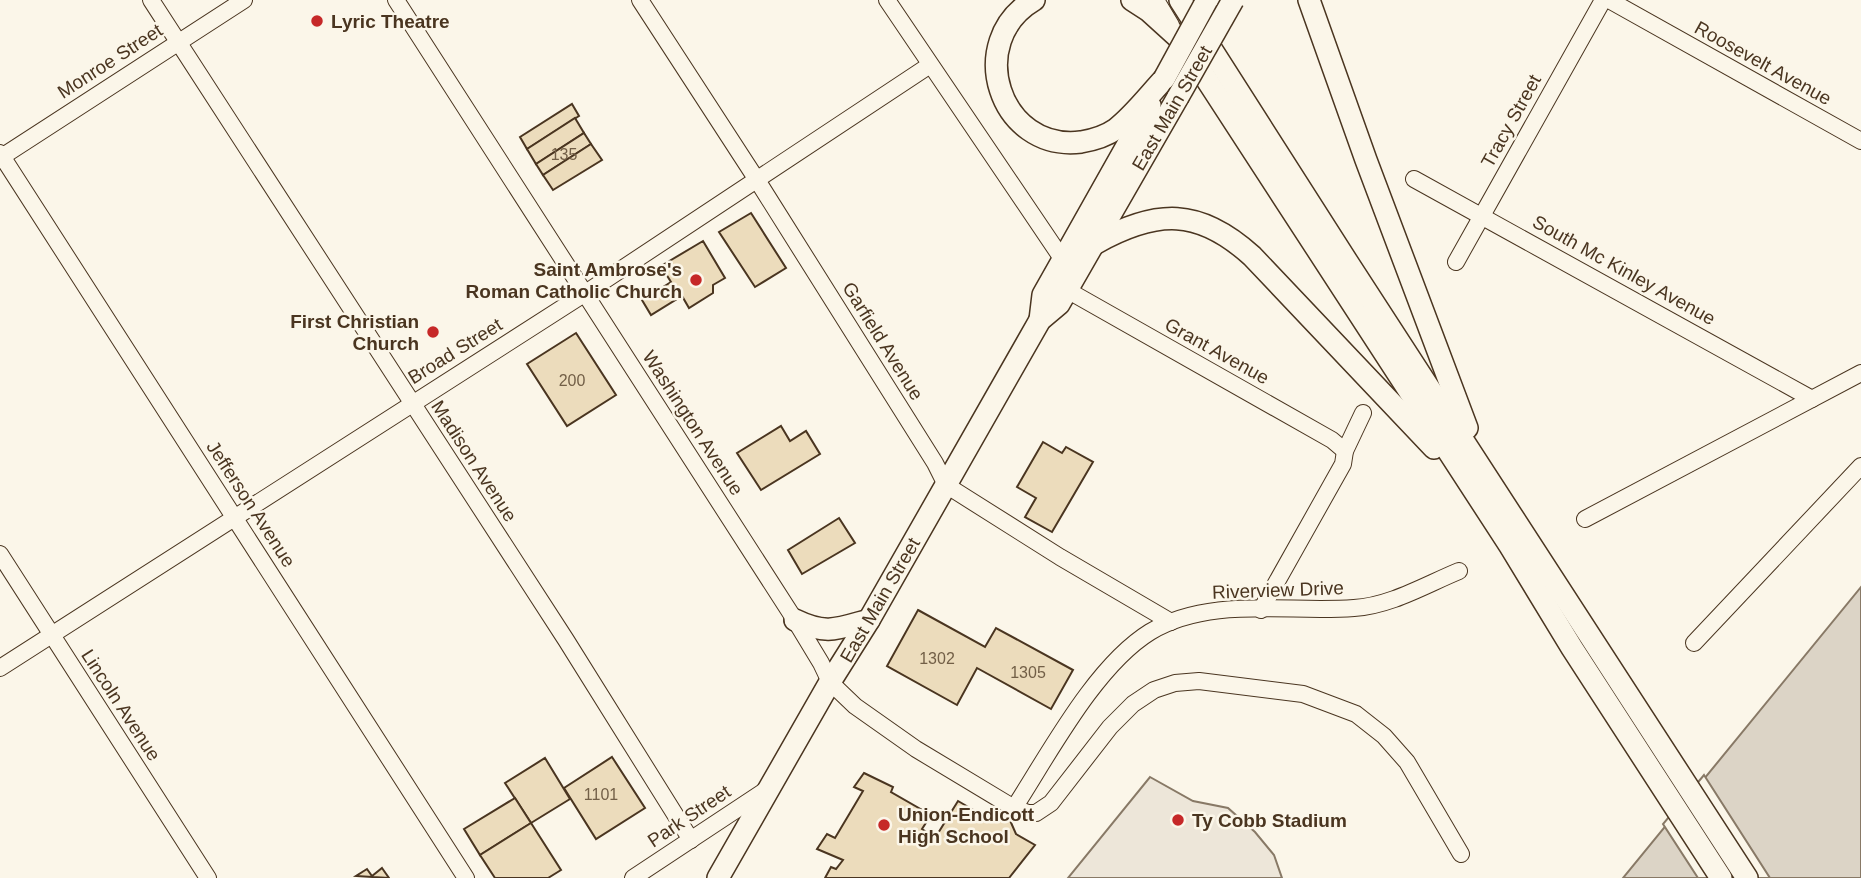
<svg xmlns="http://www.w3.org/2000/svg" width="1861" height="878" font-family="Helvetica,sans-serif">
	<style>
		.green { fill: #ede6d9; stroke: #887966; stroke-width: 2 }
		.water { fill: #dcd4c6; stroke: #887966; stroke-width: 2 }
		.pier { fill: #fbf6e9; stroke: #887966; stroke-width: 2 }
		.building { fill: #ecdcbc; stroke: #4a3520; stroke-width: 2 }
		.lines { fill: none; stroke-linecap: round; stroke-linejoin: round }
		.minor-casing { stroke: #4a3520; stroke-width: 18 }
		.major-casing { stroke: #4a3520; stroke-width: 24 }
		.minor { stroke: #fbf6e9; stroke-width: 16 }
		.major { stroke: #fbf6e9; stroke-width: 21 }
		.major-bridge-casing { stroke: #4a3520; stroke-width: 24; stroke-linecap: butt }
		.major-bridge { stroke: #fbf6e9; stroke-width: 21 }
		.poi-dot { fill: #c62828; stroke: #fbf6e9; stroke-width: 2.5 }
		.labels { text-anchor: middle; dominant-baseline: central; stroke-width: 5; stroke-linejoin: round; paint-order: stroke }
		.number-label { font-size: 16px; fill: #725f47 }
		.poi-label { font-size: 19px; font-weight: bold; fill: #4a3520; stroke: #fbf6e9; text-anchor: start }
		.street-label { font-size: 19px; fill: #4a3520; stroke: #fbf6e9 }
	</style>
	<rect width="100%" height="100%" fill="#fbf6e9"/>
	<path class="green" d="M1150,777L1193,801L1228,808L1255,832L1274,855L1282,878H1068Z"/>
	<path class="water" d="M1861,587V878H1623Z"/>
	<path class="pier" d="M1704,775L1770,878H1698L1663,824Z"/>
	<g class="building">
		<path d="M572,104L579,116L527,149L520,137Z"/>
		<path d="M575,118L584,133L536,164L527,149Z"/>
		<path d="M584,133L591,144L543,175L536,164Z"/>
		<path d="M591,144L602,160L553,190L543,175Z"/>
		<path d="M751,213L786,268L755,287L719,232Z"/>
		<path d="M703,241L725,278L713,285V293L689,308L682,296L651,315L642,300L671,282L661,266Z"/>
		<path d="M576,333L616,395L567,426L527,364Z"/>
		<path d="M781,426L790,441L806,431L820,454L761,490L737,453Z"/>
		<path d="M1043,442L1062,453L1066,447L1093,462L1052,532L1025,517L1036,498L1017,487Z"/>
		<path d="M839,518L855,543L802,574L788,550Z"/>
		<path d="M918,610L985,647L996,628L1073,670L1051,709L977,668L957,705L887,666Z"/>
		<path d="M612,757L645,808L596,839L564,788Z"/>
		<path d="M545,758L570,799L531,823L505,783Z"/>
		<path d="M864,773L893,787L891,792L931,815L922,829L935,838L958,801L984,816L998,812L1000,821L1009,818L1016,834L1035,845L1009,878H825L831,867L836,869L843,860L817,849L827,834L835,838L863,791L854,787Z"/>
		<path d="M515,798L531,823L480,855L464,829Z"/>
		<path d="M531,823L561,870L548,878H495L480,855Z"/>
		<path d="M382,868L389,878L356,876L367,869L372,876Z"/>
	</g>
	<g class="lines">
		<g class="minor-casing">
			<g id="minor">
				<path d="M151,0L566,640L691,840"/>
				<path d="M396,0L795,620L821,663L830,682L855,706L916,749L1014,808L1028,813H1036L1051,803L1110,727L1133,704L1154,690L1175,683L1199,681L1303,694L1356,714L1384,736L1407,762L1461,854"/>
				<path d="M640,0L757,180L935,463L946,485L1060,557L1171,622"/>
				<path d="M887,0L1063,260"/>
				<path d="M1156,0L1171,25"/>
				<path d="M1609,0L1861,141"/>
				<path d="M0,153L466,878"/>
				<path d="M0,158L244,0"/>
				<path d="M1414,179L1812,399"/>
				<path d="M1456,262L1603,0"/>
				<path d="M1067,290L1332,440L1345,451"/>
				<path d="M1585,519L1861,373"/>
				<path d="M0,554L208,878"/>
				<path d="M1261,610L1343,464L1345,451L1363,413"/>
				<path d="M1694,643L1861,466"/>
				<path d="M0,668L584,294L930,65"/>
				<path d="M1014,808C1049,754 1095,666 1150,632C1210,596 1287,613 1354,608C1390,606 1425,585 1459,571"/>
				<path d="M633,878L766,790"/>
			</g>
		</g>
		<g class="major-casing">
			<g id="major">
				<path d="M1034,0C964,41 999,152 1081,142C1093,140 1106,136 1116,129C1133,116 1149,95 1164,79"/>
				<path d="M1132,0L1149,11L1181,40L1510,546L1572,648L1721,878"/>
				<path d="M1180,0L1346,260L1747,878"/>
				<path d="M1309,0L1366,160L1467,428"/>
				<path d="M1096,243C1157,209 1199,208 1252,256L1434,448"/>
				<path d="M1040,320L1043,295L1150,105"/>
				<path d="M795,620C826,635 837,629 869,620"/>
				<path d="M718,878L830,682L869,620L1040,320L1059,304L1178,97"/>
			</g>
		</g>
		<use href="#minor" class="minor"/>
		<use href="#major" class="major"/>
		<g class="major-bridge-casing">
			<g id="major-bridge">
				<path d="M1164,79L1207,0"/>
				<path d="M1178,97L1233,0"/>
			</g>
		</g>
		<use href="#major-bridge" class="major-bridge"/>
	</g>
	<g class="poi-dot">
		<circle cx="317" cy="21" r="7"/>
		<circle cx="696" cy="280" r="7"/>
		<circle cx="433" cy="332" r="7"/>
		<circle cx="1178" cy="820" r="7"/>
		<circle cx="884" cy="825" r="7"/>
	</g>
	<g class="labels">
		<g class="number-label">
			<text x="564" y="154">135</text>
			<text x="572" y="380">200</text>
			<text x="937" y="658">1302</text>
			<text x="1028" y="672">1305</text>
			<text x="601" y="794">1101</text>
		</g>
		<g class="poi-label">
			<text x="331" y="21">Lyric Theatre</text>
			<text x="682" y="269" text-anchor="end">Saint Ambrose's<tspan x="682" dy="22">Roman Catholic Church</tspan></text>
			<text x="419" y="321" text-anchor="end">First Christian<tspan x="419" dy="22">Church</tspan></text>
			<text x="898" y="814">Union-Endicott<tspan x="898" dy="22">High School</tspan></text>
			<text x="1192" y="820">Ty Cobb Stadium</text>
		</g>
		<g class="street-label">
			<text transform="translate(110 61) rotate(-33)">Monroe Street</text>
			<text transform="translate(1763 63) rotate(29)">Roosevelt Avenue</text>
			<text transform="translate(1172 108) rotate(-60)">East Main Street</text>
			<text transform="translate(1511 121) rotate(-61)">Tracy Street</text>
			<text transform="translate(1624 270) rotate(29)">South Mc Kinley Avenue</text>
			<text transform="translate(883 341) rotate(58)">Garfield Avenue</text>
			<text transform="translate(455 351) rotate(-32)">Broad Street</text>
			<text transform="translate(1217 351) rotate(29)">Grant Avenue</text>
			<text transform="translate(693 423) rotate(57)">Washington Avenue</text>
			<text transform="translate(474 461) rotate(57)">Madison Avenue</text>
			<text transform="translate(251 504) rotate(57)">Jefferson Avenue</text>
			<text transform="translate(1278 590) rotate(-2)">Riverview Drive</text>
			<text transform="translate(880 600) rotate(-60)">East Main Street</text>
			<text transform="translate(121 705) rotate(57)">Lincoln Avenue</text>
			<text transform="translate(689 816) rotate(-34)">Park Street</text>
		</g>
	</g>
</svg>
